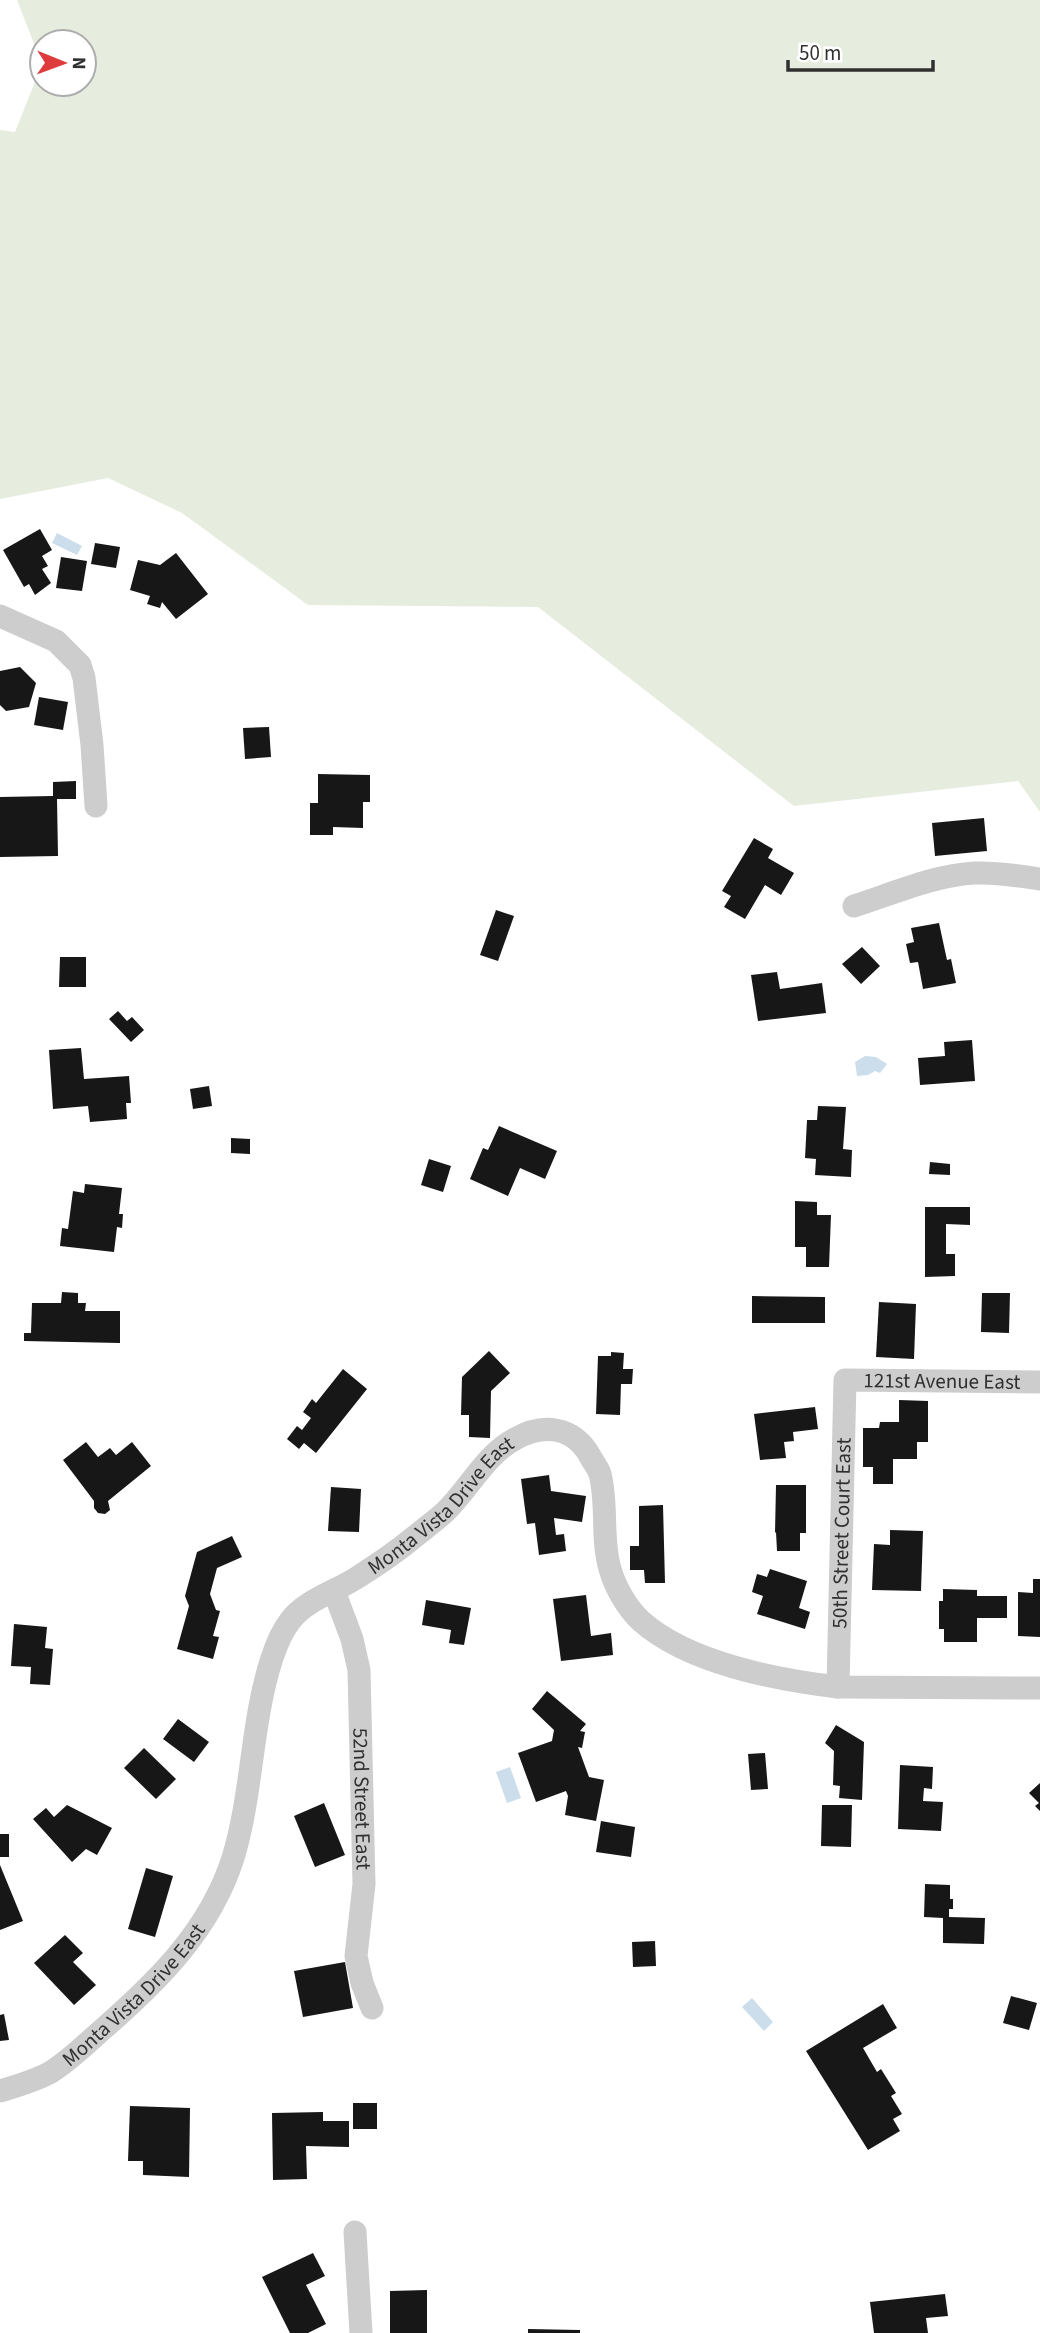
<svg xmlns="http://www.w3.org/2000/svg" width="1040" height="2333" font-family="'Source Sans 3',sans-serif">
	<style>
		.green { fill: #e6eddf; fill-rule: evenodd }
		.water { fill: #ccddeb }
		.building { fill: #171717 }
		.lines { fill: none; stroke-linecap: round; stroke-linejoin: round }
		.minor { stroke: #cdcdcd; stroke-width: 23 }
		.labels { text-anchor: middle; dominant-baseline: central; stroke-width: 7; stroke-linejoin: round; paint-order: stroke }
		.street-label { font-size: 21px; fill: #303030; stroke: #fff }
	</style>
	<rect width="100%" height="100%" fill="#fff"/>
	<path class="green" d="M17,0H1040V812L1018,781L794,806L538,607L308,605L182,513L108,478L0,499V130L15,132L42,64ZM42,42H84V84H42Z"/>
	<g class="water">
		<path d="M57,533L82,546L77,555L52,543Z"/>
		<path d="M865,1056L876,1057L887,1064L880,1073L875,1071L868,1075L857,1076L855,1062Z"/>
		<path d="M510,1767L521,1798L507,1803L496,1772Z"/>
		<path d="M752,1998L773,2022L764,2031L742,2007Z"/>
	</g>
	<g class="building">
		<path d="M40,529L52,550L42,556L48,566L42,569L51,583L35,595L29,584L24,587L3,550Z"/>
		<path d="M95,543L120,547L116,568L91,564Z"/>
		<path d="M176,553L208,594L176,619L162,602L160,608L147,604L150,596L130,590L138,560L160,565Z"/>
		<path d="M61,557L87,561L82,591L56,588Z"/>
		<path d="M20,667L36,683L29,707L6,711L0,705V671Z"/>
		<path d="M39,697L68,702L63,730L34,725Z"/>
		<path d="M269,727L271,757L245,759L243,728Z"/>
		<path d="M318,774L370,775V802H363V828L333,827V835H310V803H318Z"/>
		<path d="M76,781V799H57L58,856L0,857V797L53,796V782Z"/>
		<path d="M984,818L987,851L935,856L932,823Z"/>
		<path d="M754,838L773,849L768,858L794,873L781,895L765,885L745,919L724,907L731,896L722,891Z"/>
		<path d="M496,910L514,916L498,961L480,955Z"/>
		<path d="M939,923L947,960L951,959L956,983L923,989L918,962L910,963L906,944L914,942L911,928Z"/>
		<path d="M862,947L880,966L861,984L842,964Z"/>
		<path d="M60,957H86V987H59Z"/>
		<path d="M777,972L780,989L822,983L826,1013L758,1021L751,975Z"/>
		<path d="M118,1011L127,1021L132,1017L144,1030L131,1042L109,1019Z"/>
		<path d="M972,1040L975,1081L920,1085L918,1058L945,1056L944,1042Z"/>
		<path d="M81,1048L84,1079L129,1076L131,1103H126L127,1119L90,1122L88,1106L53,1109L49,1050Z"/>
		<path d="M209,1086L212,1106L193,1109L190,1089Z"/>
		<path d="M818,1106L846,1107L843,1149L852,1150L851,1177L815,1175L816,1159L805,1158L807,1120H817Z"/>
		<path d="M499,1126L557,1151L545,1179L520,1168L508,1196L470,1179L483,1148L488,1150Z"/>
		<path d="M231,1138L250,1139V1154L231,1153Z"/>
		<path d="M429,1159L451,1166L443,1192L421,1185Z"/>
		<path d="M930,1162L950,1164V1175L929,1174Z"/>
		<path d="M85,1184L122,1188L119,1214H123L122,1228L117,1227L114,1252L60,1246L62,1228L68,1229L73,1191L84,1193Z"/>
		<path d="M795,1201L817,1202V1215H831L829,1267H806V1247H795Z"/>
		<path d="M925,1207H970V1225L946,1224V1254H955V1276L925,1277Z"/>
		<path d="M62,1292L78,1293V1303H86L85,1311H120V1343L24,1341V1333H31L32,1303H61Z"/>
		<path d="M982,1293H1010L1009,1333L981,1332Z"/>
		<path d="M752,1296L825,1297V1323H752Z"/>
		<path d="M879,1302L916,1304L914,1359L876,1357Z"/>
		<path d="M489,1351L510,1373L491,1391L490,1438L469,1437V1415H461L462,1377Z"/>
		<path d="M611,1352L624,1353L623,1369H633L632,1384H621L620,1415L596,1414L598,1356H611Z"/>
		<path d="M343,1369L367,1389L316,1453L304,1443L299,1449L287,1439L297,1426L302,1430L311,1418L303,1412L312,1399L316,1403Z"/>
		<path d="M899,1400L928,1401V1442H917V1459H893V1484H873V1467H863V1428H879L880,1422H899Z"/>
		<path d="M815,1407L818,1429L793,1432L794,1441L784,1442L786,1458L760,1460L754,1414Z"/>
		<path d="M86,1442L98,1457L110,1448L116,1455L132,1442L151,1466L108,1501L110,1510L105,1514L98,1513L94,1508V1501L63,1460Z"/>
		<path d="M549,1475L551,1491L586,1496L582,1522L554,1518L556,1535L564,1534L566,1551L539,1555L535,1523L527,1524L521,1479Z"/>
		<path d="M776,1485H806V1533H800V1551H777L776,1532L775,1533Z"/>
		<path d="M331,1487L361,1489L359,1532L328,1531Z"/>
		<path d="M663,1505L665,1583H645L644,1570H630V1546H639V1506Z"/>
		<path d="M890,1530L923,1531L921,1591L872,1590L874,1544L890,1545Z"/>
		<path d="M232,1536L242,1557L217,1568L210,1594L216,1610L220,1611L213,1636L219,1637L213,1659L177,1649L189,1606L185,1596L197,1552Z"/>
		<path d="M770,1569L807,1581L799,1608L810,1612L805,1629L757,1614L763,1596L752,1592L757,1574L767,1577Z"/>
		<path d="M1033,1579H1040V1637L1018,1636V1592L1033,1593Z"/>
		<path d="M943,1589L977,1590V1596H1007V1618H977V1642H944V1629H939V1601H943Z"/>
		<path d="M586,1595L591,1636L611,1633L613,1655L561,1661L553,1599Z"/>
		<path d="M426,1600L471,1608L464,1645L449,1643L451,1630L422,1625Z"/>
		<path d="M14,1624L47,1627L45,1648L53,1649L50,1685L30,1684L31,1667L11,1666Z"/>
		<path d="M547,1691L586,1724L580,1731L585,1732L582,1748L578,1747L589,1777L604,1780L596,1821L565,1815L568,1796L566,1791L536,1802L518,1753L552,1741L554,1730L532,1709Z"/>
		<path d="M178,1719L209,1742L194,1762L163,1739Z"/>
		<path d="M836,1725L864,1742L862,1800L839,1798L840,1786L833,1785L834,1751L825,1743Z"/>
		<path d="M144,1748L176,1779L156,1799L124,1768Z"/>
		<path d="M765,1753L768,1789L751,1790L748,1754Z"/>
		<path d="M900,1765L933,1767L932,1789L924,1788L923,1801L943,1802L941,1831L898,1829Z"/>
		<path d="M1040,1783V1811L1035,1806L1039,1803L1029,1793Z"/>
		<path d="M324,1803L345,1855L315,1867L294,1816Z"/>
		<path d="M67,1805L112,1828L97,1855L86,1849L72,1862L33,1819L46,1808L54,1817Z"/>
		<path d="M822,1805H852L851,1847L821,1846Z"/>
		<path d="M601,1821L635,1827L631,1857L596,1852Z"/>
		<rect x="0" y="1834" width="9" height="23"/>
		<path d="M0,1865L23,1921L0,1930Z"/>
		<path d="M146,1868L173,1876L155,1937L128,1929Z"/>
		<path d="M925,1884L950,1885V1899H953V1909H949V1917L985,1918L984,1944L943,1943V1918L924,1917Z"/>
		<path d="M65,1935L83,1953L73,1962L96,1985L74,2005L34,1963Z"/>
		<path d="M655,1941L656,1966L633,1967L632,1942Z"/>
		<path d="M345,1962L353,2008L303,2017L294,1971Z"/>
		<path d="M1011,1996L1037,2003L1029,2030L1003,2023Z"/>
		<path d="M883,2004L897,2028L863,2048L877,2072L881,2069L896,2093L891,2096L902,2114L893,2119L900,2131L868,2150L806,2051Z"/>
		<path d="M4,2014L9,2040L0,2041V2015Z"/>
		<rect x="353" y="2103" width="24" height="26"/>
		<path d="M130,2106L190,2108L189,2177L143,2175V2161H128Z"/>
		<path d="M323,2112V2121H349V2147L306,2146L307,2179L273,2180L272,2113Z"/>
		<path d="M313,2253L325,2276L306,2285L326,2324L308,2333H290L262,2277Z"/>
		<path d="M427,2290V2333H390V2291Z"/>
		<path d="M945,2294L948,2316L926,2318L928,2333H874L870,2302Z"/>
		<path d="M528,2329L580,2330V2333H528Z"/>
	</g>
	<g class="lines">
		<g class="minor">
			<path d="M0,616L56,641L80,665L84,678L92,745L96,806"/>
			<path d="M854,906C892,894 934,875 975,873C997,872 1019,876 1040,879"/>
			<path id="s1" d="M334,1591L352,1639L359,1670L364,1884L356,1956L362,1983L372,2008"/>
			<path id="s2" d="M838,1687L845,1380L1040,1382"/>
			<path id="s3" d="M0,2091C17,2086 35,2081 51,2072C70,2060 86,2044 103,2029C158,1981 210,1930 233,1858C253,1792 251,1722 272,1658C276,1646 282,1631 290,1621C305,1600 337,1591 358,1577C377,1565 396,1552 413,1538C424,1529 435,1521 445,1512C469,1489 485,1455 515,1439C543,1423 573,1426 590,1456C593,1462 598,1468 600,1474C608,1505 601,1538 610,1569C615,1587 627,1608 641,1621C688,1663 777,1680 838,1687L1040,1688"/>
			<path d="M355,2232L361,2333"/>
		</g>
	</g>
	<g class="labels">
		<g class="street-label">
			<text stroke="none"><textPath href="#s2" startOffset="404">121st Avenue East</textPath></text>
			<text stroke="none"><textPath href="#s3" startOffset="777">Monta Vista Drive East</textPath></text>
			<text stroke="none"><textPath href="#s2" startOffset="154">50th Street Court East</textPath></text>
			<text stroke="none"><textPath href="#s1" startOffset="212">52nd Street East</textPath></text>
			<text stroke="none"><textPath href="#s3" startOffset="168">Monta Vista Drive East</textPath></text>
		</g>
	</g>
	<g transform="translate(63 63) rotate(91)"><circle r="33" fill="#ffffff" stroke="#acacac" stroke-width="2"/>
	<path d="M0-5L12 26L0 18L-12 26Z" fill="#de3b3d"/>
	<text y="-10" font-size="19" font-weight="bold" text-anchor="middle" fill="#303030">N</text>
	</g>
	<path d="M788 60v10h145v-10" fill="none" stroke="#303030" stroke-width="3.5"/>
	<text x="799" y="60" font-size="21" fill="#303030" stroke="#ffffff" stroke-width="5" paint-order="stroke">50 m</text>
</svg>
